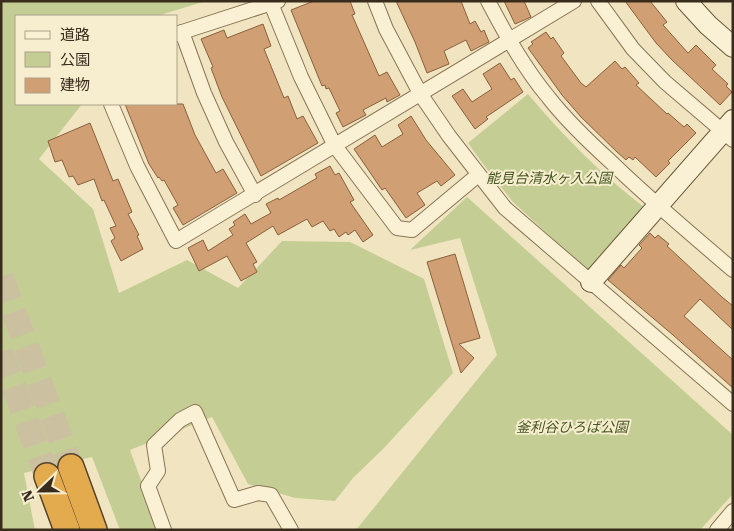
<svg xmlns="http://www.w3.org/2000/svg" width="734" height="531" font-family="'Roboto Serif','Noto Sans JP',serif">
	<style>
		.green { fill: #c4ce94 }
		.building { fill: #d0a074; stroke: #8a603c }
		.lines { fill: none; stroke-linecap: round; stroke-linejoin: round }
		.highway-tunnel { stroke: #cbc09f; stroke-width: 25; stroke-dasharray: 25 12; stroke-linecap: butt }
		.street-casing { stroke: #8a7557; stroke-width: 16 }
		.secondary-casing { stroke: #6b563b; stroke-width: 22 }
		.highway-casing { stroke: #57432c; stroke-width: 28 }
		.street { stroke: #faf1d4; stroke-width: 14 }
		.secondary { stroke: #faf1d4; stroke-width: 20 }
		.highway { stroke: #e3ab4d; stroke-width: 25 }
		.labels { text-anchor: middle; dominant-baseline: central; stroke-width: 4; stroke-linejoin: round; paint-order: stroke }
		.park-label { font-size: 14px; font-style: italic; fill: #465622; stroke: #f7eed0 }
	</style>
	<rect width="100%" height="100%" fill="#f0e5c0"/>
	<g class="green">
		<path d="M1,1H206L157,16H16V104H82L39,159L93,209L119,293L187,260L238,288L282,241L350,242L424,279L453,373L384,448L353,478L335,501L295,498L248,484L212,417L130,450L159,530H120L92,457L24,473L35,530H1Z"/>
		<path d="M528,94C563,136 602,175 645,208L589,272L513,202L483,164L468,143Z"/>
		<path d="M467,197L733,435V494L700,530H356L497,355L460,238L410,250Z"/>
	</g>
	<g class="building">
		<path d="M314,1H350L355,14L352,15L379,76L387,72L400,95L387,102L386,98L363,110L366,115L343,127L336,113L340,111L329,88L326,89L325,85L322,86L291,10Z"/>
		<path d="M396,1H461L470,24L475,21L481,32L484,30L489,42L471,51L466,40L444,51L449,64L427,73L415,42Z"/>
		<path d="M504,1H524L531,17L515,24Z"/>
		<path d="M625,1H650L667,22L663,25L688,53L696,45L716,65L712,69L728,84L726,86L732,92L720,105L672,60L656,43Z"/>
		<path d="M263,24L271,46L264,49L284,98L288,96L297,119L303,116L318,143L261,176L222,97L211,68L213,67L201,39L224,30L227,38Z"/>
		<path d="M546,32L551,39L553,37L564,53L561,56L581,83L586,87L615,61L622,69L625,67L639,83L636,85L667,114L668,113L684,127L687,124L696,133L668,161L670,163L656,177L635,157L633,160L629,157L626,160L617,152L581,117L562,95L528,48L533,44L531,42Z"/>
		<path d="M500,63L511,80L514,78L523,92L486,117L488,119L475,129L452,96L463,89L472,102L492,89L483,74Z"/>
		<path d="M125,104H183L195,135L216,173L223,169L237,193L183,225L173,208L178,205L164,180L162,181L159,177L158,178L149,164Z"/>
		<path d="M411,116L426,140L455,175L441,186L437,181L417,193L425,205L406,218L385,188L382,190L354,149L375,135L382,147L403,134L398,125Z"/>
		<path d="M90,123L113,181L118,179L132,212L128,214L139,235L137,236L143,249L121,261L111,241L115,238L110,228L116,226L104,200L102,201L94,179L78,185L73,176L69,177L62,160L55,162L48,141Z"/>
		<path d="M330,166L335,175L339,173L354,200L350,202L373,235L363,242L355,230L348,235L346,232L339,237L334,229L330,231L323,221L312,227L307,219L278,235L273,226L246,243L257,262L253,264L257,272L241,281L227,256L199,271L188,248L203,240L208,251L233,235L229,229L235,225L233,222L245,214L251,224L271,213L266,204L278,198L279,200L317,178L315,174Z"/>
		<path d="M650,233L655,238L658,235L669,244L667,246L722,297L733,306V330L700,299L684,316L733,360V388L673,335L608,280L621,265L624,268L642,248L639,245Z"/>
		<path d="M455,254L480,338L459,344L474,358L461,373L427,262Z"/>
	</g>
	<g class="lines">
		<g class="highway-tunnel">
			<path d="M1,277L71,467"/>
			<path d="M1,352L47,476"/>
		</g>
		<g class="street-casing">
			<g id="street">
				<path d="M270,1L301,77L335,146L397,228L412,230L478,175"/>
				<path d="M375,1L386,29L421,95L449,136L505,208L733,404"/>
				<path d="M488,1C506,35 524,68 549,98C567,121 588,141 610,161C649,199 691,234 733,270"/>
				<path d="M598,1L633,49L665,82L733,140"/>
				<path d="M182,32L204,93L226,142L255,195"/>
				<path d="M176,34L278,1"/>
				<path d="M111,104L137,166L176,241L574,1"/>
				<path d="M164,530L148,486L158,471L154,445L180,420L195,412L234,500L258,493L271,495L291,530"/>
				<path d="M717,530L733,511"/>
			</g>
		</g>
		<g class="secondary-casing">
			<g id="secondary">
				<path d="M686,1L708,25L733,47"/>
				<path d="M591,282L733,120"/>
			</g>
		</g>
		<g class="highway-casing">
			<g id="highway">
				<path d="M71,467L94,530"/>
				<path d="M47,476L67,530"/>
			</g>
		</g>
		<use href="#street" class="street"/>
		<use href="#secondary" class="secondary"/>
		<use href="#highway" class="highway"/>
	</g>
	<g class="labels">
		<g class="park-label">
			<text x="549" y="178">能見台清水ヶ入公園</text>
			<text x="572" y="427">釜利谷ひろば公園</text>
		</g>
	</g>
	<rect width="734" height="531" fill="none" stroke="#392c1c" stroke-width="5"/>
	<rect x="15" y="15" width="162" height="90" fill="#f7eed0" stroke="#aba088"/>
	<rect x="25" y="31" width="25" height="8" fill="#faf1d4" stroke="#aba088"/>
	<text x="60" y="40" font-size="15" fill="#392c1c">道路</text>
	<rect x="25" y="52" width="25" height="15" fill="#c4ce94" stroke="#aba088"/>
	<text x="60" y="65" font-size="15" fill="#392c1c">公園</text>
	<rect x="25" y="78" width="25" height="15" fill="#d0a074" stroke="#aba088"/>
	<text x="60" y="90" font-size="15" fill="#392c1c">建物</text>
	<g transform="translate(40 491) rotate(248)" stroke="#f7eed0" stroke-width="4" paint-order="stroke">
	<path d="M0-4L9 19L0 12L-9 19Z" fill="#392c1c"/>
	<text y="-8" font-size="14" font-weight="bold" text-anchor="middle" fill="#392c1c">N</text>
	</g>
</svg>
